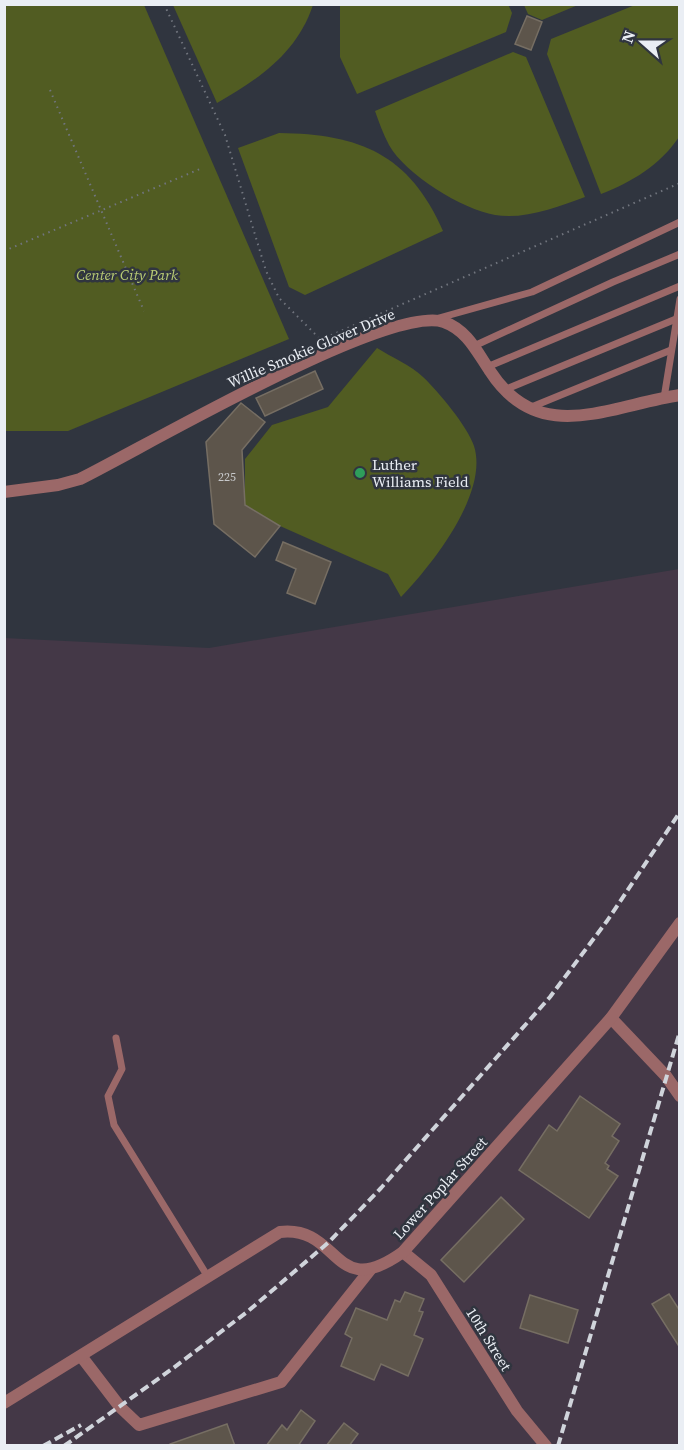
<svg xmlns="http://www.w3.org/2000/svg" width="684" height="1450" font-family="'Source Serif 4',serif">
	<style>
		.industrial { fill: #443847 }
		.green { fill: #515c22 }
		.building { fill: #5d554b; stroke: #766e63; stroke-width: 1.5 }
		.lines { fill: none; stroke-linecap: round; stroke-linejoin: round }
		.path { stroke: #71757e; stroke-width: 2; stroke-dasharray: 1.5 4.5; stroke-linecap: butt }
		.service { stroke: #9b6868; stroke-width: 7 }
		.minor { stroke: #9b6868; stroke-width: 12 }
		.rail { stroke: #d0d4db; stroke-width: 4; stroke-dasharray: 9 4.5; stroke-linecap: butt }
		.leisure-dot { fill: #2e9e5b; stroke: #30353f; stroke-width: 2 }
		.labels { text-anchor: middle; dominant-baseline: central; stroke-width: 5; stroke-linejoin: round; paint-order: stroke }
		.number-label { font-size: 12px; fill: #c7c8ca }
		.park-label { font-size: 15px; font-style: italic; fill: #b9cc74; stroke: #30353f }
		.street-label { font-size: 15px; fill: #eaeef4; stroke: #30353f }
		.poi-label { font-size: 15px; fill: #eaeef4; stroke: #30353f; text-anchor: start }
	</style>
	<rect width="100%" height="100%" fill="#30353f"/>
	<path class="industrial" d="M679,569V1445H5L4,638L209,648Z"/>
	<g class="green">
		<path d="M5,4L144,5L289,339L68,431H5Z"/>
		<path d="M508,4L512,13L506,32L357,94L340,57V5Z"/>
		<path d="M173,5H313C297,53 259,79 217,103Z"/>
		<path d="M524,5H578L542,20L528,14Z"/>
		<path d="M635,5H679V137C660,165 632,182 601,194L547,54L551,39Z"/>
		<path d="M513,52L526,57L585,197C558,207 524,220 495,215C462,209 406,175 389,145C383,134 379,122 375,111Z"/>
		<path d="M279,133C360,134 409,154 443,231L305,295L289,287L238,148Z"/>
		<path d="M377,348C391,357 411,365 423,377C438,391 468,427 474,446C489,493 432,565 401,597L388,574L280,526L245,505V459L272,425L328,407Z"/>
	</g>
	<g class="building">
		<path d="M527,16L542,22L531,50L515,44Z"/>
		<path d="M315,371L323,389L265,416L256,398Z"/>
		<path d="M241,403L265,422L242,450L245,505L280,526L255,557L214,524L206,442Z"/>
		<path d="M283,542L331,562L315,604L287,593L296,569L276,560Z"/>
		<path d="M580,1096L620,1124L612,1136L619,1141L605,1163L609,1166L607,1169L618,1176L589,1218L519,1170L549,1125L557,1131Z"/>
		<path d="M501,1197L524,1219L464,1282L441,1260Z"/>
		<path d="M405,1292L424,1299L419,1311L423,1312L414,1335L423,1339L408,1376L381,1364L374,1380L341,1366L352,1338L345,1334L356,1308L387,1320L395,1300L400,1302Z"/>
		<path d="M669,1294L680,1311V1348L652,1304Z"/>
		<path d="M530,1295L578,1310L568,1343L520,1328Z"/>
		<path d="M301,1410L315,1421L298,1446H266L282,1425L287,1430Z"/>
		<path d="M344,1423L358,1434L349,1446H326Z"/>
		<path d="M227,1424L235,1446H170V1444Z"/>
	</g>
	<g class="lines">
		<g class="path">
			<path d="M164,4L225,135L266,271L279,298L323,342"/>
			<path d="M50,90L144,311"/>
			<path d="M4,251L200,169"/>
			<path d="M320,340L680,183"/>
		</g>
		<g class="service">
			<path d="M439,318L532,292L680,222"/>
			<path d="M474,346L613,282L680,254"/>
			<path d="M487,367L680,286"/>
			<path d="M504,390L676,319"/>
			<path d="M664,398L680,299"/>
			<path d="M529,408L671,350"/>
			<path d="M116,1038L122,1069L108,1096L114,1125L208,1277"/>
		</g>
		<g class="minor">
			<path d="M4,492L58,485L80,479C143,448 387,304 444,322C467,330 477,352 490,371C539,447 608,406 680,395"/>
			<path d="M611,1018L666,1076L680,1096"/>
			<path d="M403,1252L431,1275L517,1411L546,1446"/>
			<path d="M81,1356L120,1407L139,1425L281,1382L370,1270"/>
			<path d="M4,1403L280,1232C341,1225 332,1303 403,1252L611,1018L680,923"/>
		</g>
		<g class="rail">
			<path d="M43,1446L81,1425"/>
			<path d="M64,1446L172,1369L247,1312L329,1242L381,1188L550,997L607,921L680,812"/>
			<path d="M558,1446L680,1031"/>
		</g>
	</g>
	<circle class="leisure-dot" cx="360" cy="473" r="6"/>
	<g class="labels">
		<g class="number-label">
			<text x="227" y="477">225</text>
		</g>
		<g class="park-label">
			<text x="127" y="274">Center City Park</text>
		</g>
		<g class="street-label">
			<text transform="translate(311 348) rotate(-23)">Willie Smokie Glover Drive</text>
			<text transform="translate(440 1188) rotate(-48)">Lower Poplar Street</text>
			<text transform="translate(489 1339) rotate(58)">10th Street</text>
		</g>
		<g class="poi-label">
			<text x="372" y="464">Luther<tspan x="372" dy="17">Williams Field</tspan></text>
		</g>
	</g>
	<rect width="684" height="1450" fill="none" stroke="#eaeef4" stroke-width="12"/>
	<g transform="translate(642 42) rotate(291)" stroke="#30353f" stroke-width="4.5" paint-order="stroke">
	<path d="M0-4.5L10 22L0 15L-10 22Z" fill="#eaeef4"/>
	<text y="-9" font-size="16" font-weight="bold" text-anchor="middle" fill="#eaeef4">N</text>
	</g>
</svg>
